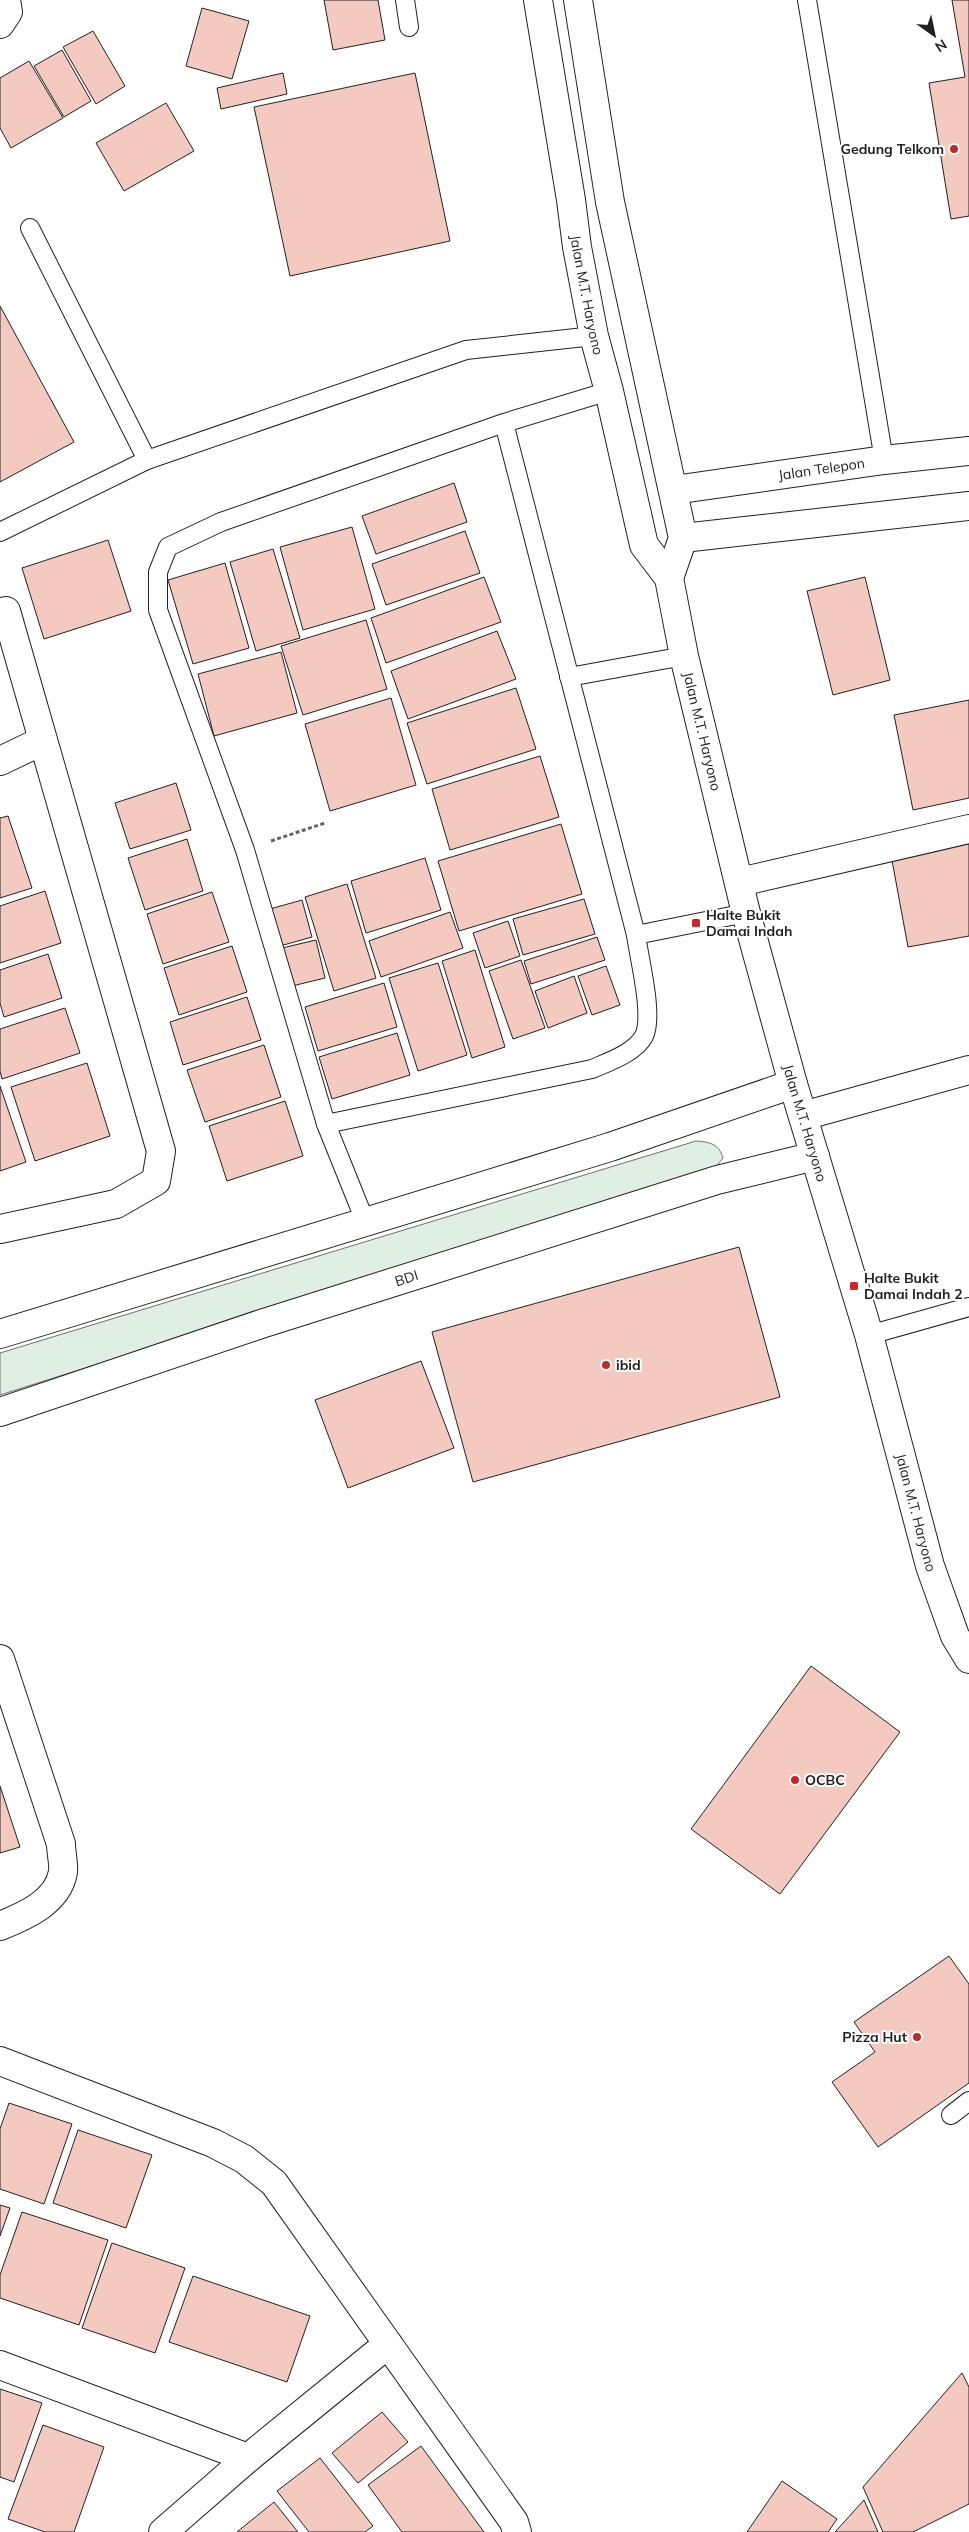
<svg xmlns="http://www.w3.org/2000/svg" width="969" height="2532" font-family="Mulish,sans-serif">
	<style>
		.green { fill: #e0efe3; stroke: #6f6f6f }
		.building { fill: #f3c9c0; stroke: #222 }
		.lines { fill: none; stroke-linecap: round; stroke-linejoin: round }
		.lane-casing { stroke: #222; stroke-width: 20 }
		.street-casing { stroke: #222; stroke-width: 30 }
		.primary-casing { stroke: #222; stroke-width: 30 }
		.path { stroke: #646464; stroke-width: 3; stroke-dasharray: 4 2.5; stroke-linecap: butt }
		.lane { stroke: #fff; stroke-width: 18 }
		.street { stroke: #fff; stroke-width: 28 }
		.primary { stroke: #fff; stroke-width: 28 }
		.poi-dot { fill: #c62828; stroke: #fff; stroke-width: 2 }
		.labels { text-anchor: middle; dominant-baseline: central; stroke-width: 4; stroke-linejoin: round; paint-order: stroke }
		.poi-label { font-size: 14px; font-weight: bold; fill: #222; stroke: #fff; text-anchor: start }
		.street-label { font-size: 14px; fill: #222; stroke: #fff }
	</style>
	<rect width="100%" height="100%" fill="#fff"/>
	<path class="green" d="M696,1141C710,1142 719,1144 723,1158L715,1168L0,1395V1353Z"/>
	<g class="building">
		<path d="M324,0H378L385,40L333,50Z"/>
		<path d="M952,0H969V216L951,219L929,83L965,77Z"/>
		<path d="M202,8L249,21L232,79L186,66Z"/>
		<path d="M93,31L125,86L96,104L63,47Z"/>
		<path d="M62,50L91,101L64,117L34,66Z"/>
		<path d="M29,61L63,118L11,148L0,128V78Z"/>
		<path d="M283,73L287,94L221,109L217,88Z"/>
		<path d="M415,73L450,241L290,276L254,107Z"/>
		<path d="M166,103L194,151L124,191L96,143Z"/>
		<path d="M0,306L74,442L0,482Z"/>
		<path d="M454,483L467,522L376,554L362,516Z"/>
		<path d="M352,527L375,609L303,630L280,547Z"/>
		<path d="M465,531L480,573L386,605L372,564Z"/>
		<path d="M108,540L131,611L44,639L22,568Z"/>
		<path d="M273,549L300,638L256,651L230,562Z"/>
		<path d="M225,563L249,648L193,664L168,580Z"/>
		<path d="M484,577L501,622L386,663L371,618Z"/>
		<path d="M865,577L890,680L833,695L807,591Z"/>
		<path d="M366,620L387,689L303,715L281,646Z"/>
		<path d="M497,631L516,679L408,719L391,671Z"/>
		<path d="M281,652L297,713L214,736L198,674Z"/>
		<path d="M516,688L536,749L427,784L407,723Z"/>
		<path d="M391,698L416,785L330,811L305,724Z"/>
		<path d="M969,700V798L913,810L894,715Z"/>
		<path d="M540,756L559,817L450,850L432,789Z"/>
		<path d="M176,783L191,830L130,849L115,803Z"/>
		<path d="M8,816L32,888L0,898V818Z"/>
		<path d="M561,824L582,894L459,931L438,861Z"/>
		<path d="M187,839L203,891L145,910L128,858Z"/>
		<path d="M969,840V936L908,947L891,855Z"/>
		<path d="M425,858L441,910L366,933L351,881Z"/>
		<path d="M347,884L376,978L334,991L305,897Z"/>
		<path d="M45,891L61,943L0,963V906Z"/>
		<path d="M212,892L229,942L163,964L147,914Z"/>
		<path d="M584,899L595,934L523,955L513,919Z"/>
		<path d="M302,900L312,937L280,946L270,909Z"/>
		<path d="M450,912L463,948L381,977L369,941Z"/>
		<path d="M508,921L520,956L485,968L473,933Z"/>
		<path d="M597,937L605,960L531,984L524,961Z"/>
		<path d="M316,940L325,978L292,986L282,948Z"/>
		<path d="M232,946L247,992L179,1015L164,968Z"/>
		<path d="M475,950L505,1047L472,1058L442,961Z"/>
		<path d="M48,954L62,998L4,1017L0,1003V970Z"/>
		<path d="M521,960L545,1028L513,1039L489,971Z"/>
		<path d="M438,963L467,1055L418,1071L389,978Z"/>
		<path d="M606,966L620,1005L592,1015L578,976Z"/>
		<path d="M574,976L587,1013L548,1028L535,991Z"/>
		<path d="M384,983L397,1027L318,1051L305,1007Z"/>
		<path d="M247,997L261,1040L183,1065L170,1022Z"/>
		<path d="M65,1008L80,1053L2,1079L0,1071V1029Z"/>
		<path d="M397,1033L410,1075L332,1099L319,1057Z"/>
		<path d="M264,1045L281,1097L205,1122L187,1070Z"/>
		<path d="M87,1063L110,1136L35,1161L11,1087Z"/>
		<path d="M0,1086L26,1162L0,1171Z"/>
		<path d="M285,1101L303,1156L227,1181L209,1126Z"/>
		<path d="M739,1247L780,1397L473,1482L432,1332Z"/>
		<path d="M421,1361L454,1448L348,1488L315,1400Z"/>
		<path d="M811,1666L900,1732L780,1894L691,1829Z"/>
		<path d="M0,1786L20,1847L0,1853Z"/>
		<path d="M949,1956L969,1984V2083L878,2147L832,2082L875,2052L854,2022Z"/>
		<path d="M9,2103L72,2124L44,2204L0,2189V2129Z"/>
		<path d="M78,2130L152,2155L126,2228L53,2203Z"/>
		<path d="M0,2205L10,2208L0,2236Z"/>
		<path d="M22,2212L108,2240L79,2325L0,2298V2275Z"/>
		<path d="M112,2243L185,2268L155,2353L82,2328Z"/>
		<path d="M193,2276L310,2316L287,2382L169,2342Z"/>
		<path d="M962,2373L969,2387V2504L913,2532H883L863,2487Z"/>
		<path d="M0,2389L42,2403L14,2482L0,2477Z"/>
		<path d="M382,2412L408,2442L358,2483L332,2453Z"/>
		<path d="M43,2425L104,2447L74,2532H45L8,2519Z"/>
		<path d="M421,2446L484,2532H402L368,2485Z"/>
		<path d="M320,2458L373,2526L365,2532H309L277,2491Z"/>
		<path d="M782,2481L837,2519L828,2532H747Z"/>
		<path d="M864,2500L878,2532H835Z"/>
		<path d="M274,2502L298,2532H237Z"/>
	</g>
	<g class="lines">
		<g class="lane-casing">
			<g id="lane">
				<path d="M405,0L409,27"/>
				<path d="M807,0L884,460"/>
				<path d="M30,228L147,460"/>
				<path d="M504,423L636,935C639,958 654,1016 644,1036C635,1053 608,1062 592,1069L326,1124L245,850L158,610V572L168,547L221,522L504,423L609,391"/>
				<path d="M0,532L147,460L466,350L594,336"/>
				<path d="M569,677L684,656"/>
				<path d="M636,935L746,913"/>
				<path d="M326,1124L365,1221"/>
				<path d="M869,1335L969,1307"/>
				<path d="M951,2115L969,2101"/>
			</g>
		</g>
		<g class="street-casing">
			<g id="street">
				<path d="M0,24L8,12L6,0"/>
				<path id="s1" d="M674,490L884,460L969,451"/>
				<path d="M683,538L969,506"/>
				<path d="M0,761L42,741"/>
				<path d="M740,882L969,829"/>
				<path d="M803,1116L969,1070"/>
				<path d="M0,1229L116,1204L156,1181L161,1151L6,611"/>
				<path d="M0,1334L610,1147L793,1084"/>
				<path id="s2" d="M0,1412L261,1324L717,1180L815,1156"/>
				<path d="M0,1659L61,1844C61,1852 64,1864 63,1872C58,1902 25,1916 0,1926"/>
				<path d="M0,2061L213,2143L244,2159L274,2183L514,2522L517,2532"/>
				<path d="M0,2365L248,2458"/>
				<path d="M163,2532L248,2458L388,2344"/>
			</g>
		</g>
		<g class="primary-casing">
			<g id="primary">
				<path id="s3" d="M538,0L571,200L577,247L594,336L609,391L644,545L669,578L684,656L746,913L793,1084L869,1335L930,1566L955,1636L969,1659"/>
				<path d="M578,0L610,202L683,538L669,578"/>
			</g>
		</g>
		<path class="path" d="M271,841L325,823"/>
		<use href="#lane" class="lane"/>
		<use href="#street" class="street"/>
		<use href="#primary" class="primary"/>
	</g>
	<g class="poi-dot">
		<circle cx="954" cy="149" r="5"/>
		<rect x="691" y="918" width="10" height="10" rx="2.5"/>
		<rect x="849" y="1281" width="10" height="10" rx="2.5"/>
		<circle cx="606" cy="1365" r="5"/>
		<circle cx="795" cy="1780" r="5"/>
		<circle cx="917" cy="2037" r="5"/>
	</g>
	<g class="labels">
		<g class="poi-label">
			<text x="944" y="149" text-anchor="end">Gedung Telkom</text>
			<text x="706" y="915">Halte Bukit<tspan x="706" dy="16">Damai Indah</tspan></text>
			<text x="864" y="1278">Halte Bukit<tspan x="864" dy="16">Damai Indah 2</tspan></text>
			<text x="616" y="1365">ibid</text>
			<text x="805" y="1780">OCBC</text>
			<text x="907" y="2037" text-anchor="end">Pizza Hut</text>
		</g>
		<g class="street-label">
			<text stroke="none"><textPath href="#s3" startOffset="299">Jalan M.T. Haryono</textPath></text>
			<text stroke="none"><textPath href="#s1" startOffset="149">Jalan Telepon</textPath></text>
			<text stroke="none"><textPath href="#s3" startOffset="754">Jalan M.T. Haryono</textPath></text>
			<text stroke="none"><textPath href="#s3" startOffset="1159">Jalan M.T. Haryono</textPath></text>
			<text stroke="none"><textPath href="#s2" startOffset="428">BDI</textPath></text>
			<text stroke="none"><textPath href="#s3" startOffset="1564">Jalan M.T. Haryono</textPath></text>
		</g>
	</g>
	<g transform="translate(934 35) rotate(147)" stroke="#ffffff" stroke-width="4" paint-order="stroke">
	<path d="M0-4L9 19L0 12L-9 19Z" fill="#222222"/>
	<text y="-8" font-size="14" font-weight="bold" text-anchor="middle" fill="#222222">N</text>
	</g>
</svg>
